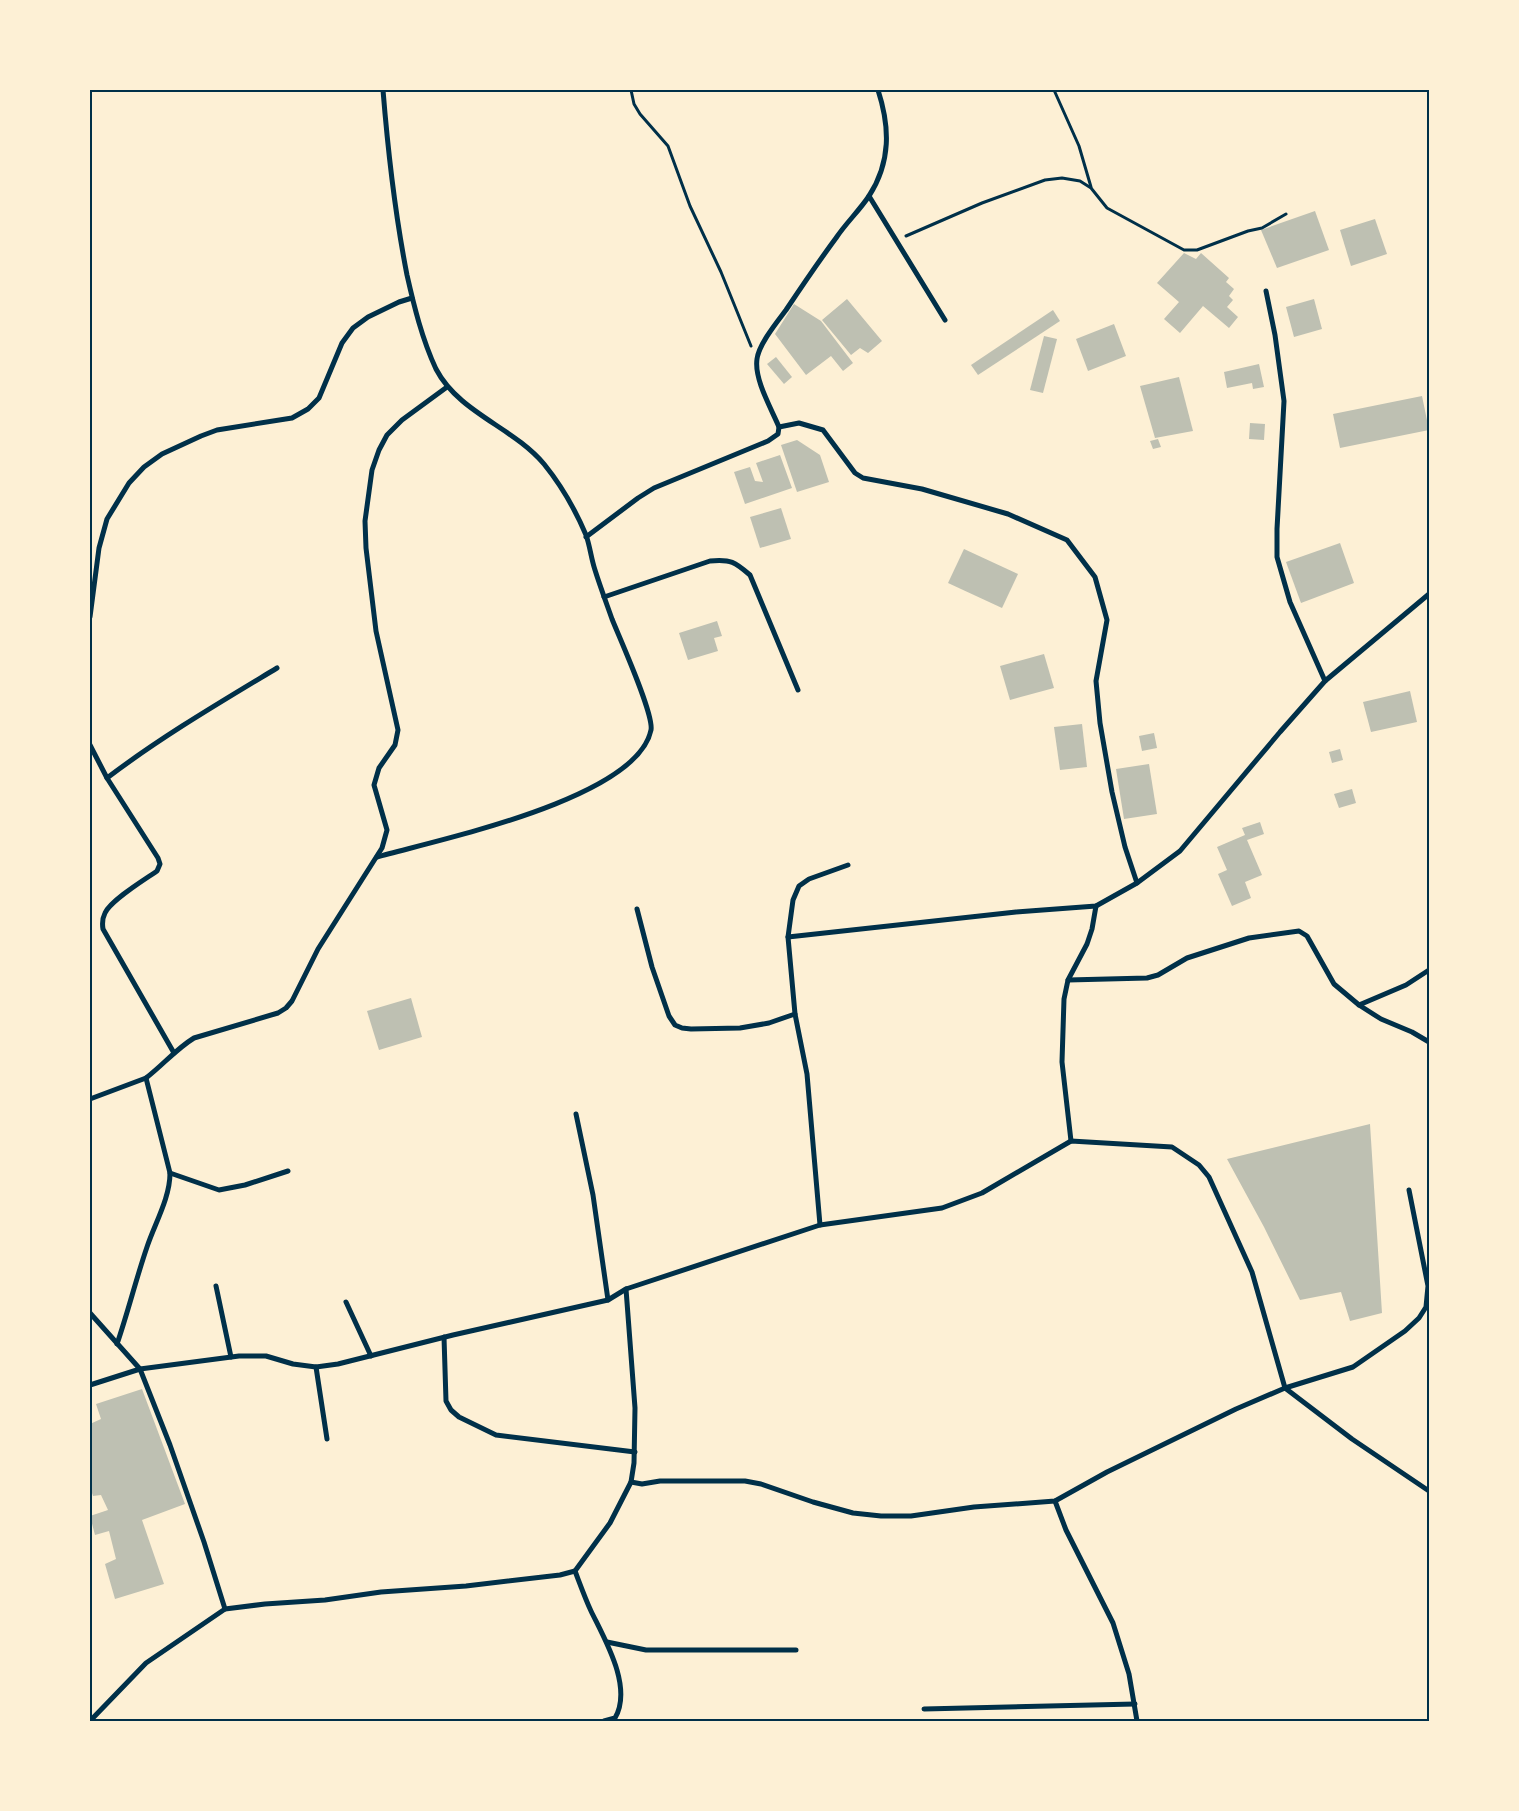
<svg xmlns="http://www.w3.org/2000/svg" width="1519" height="1811" font-family="Rubik,sans-serif">
	<style>
		.building { fill: #bec0b2 }
		.lines { fill: none; stroke-linecap: round; stroke-linejoin: round }
		.path { stroke: #003049; stroke-width: 3 }
		.minor { stroke: #003049; stroke-width: 5 }
		.neatline { fill: none; stroke: #003049; stroke-width: 2 }
	</style>
	<rect width="100%" height="100%" fill="#fdf0d5"/>
	<g class="building">
		<path d="M1315,211L1329,250L1277,268L1261,230Z"/>
		<path d="M1375,219L1387,254L1351,266L1340,230Z"/>
		<path d="M1184,253L1196,259L1201,253L1229,278L1226,282L1234,289L1229,296L1233,300L1227,307L1238,317L1229,328L1203,306L1180,333L1164,319L1179,302L1157,283Z"/>
		<path d="M847,299L882,341L868,353L860,348L851,355L822,320Z"/>
		<path d="M1314,299L1322,329L1294,337L1286,307Z"/>
		<path d="M794,304L821,321L853,363L843,371L831,356L806,375L775,334Z"/>
		<path d="M1053,310L1060,321L978,375L971,365Z"/>
		<path d="M1114,324L1126,356L1088,371L1076,339Z"/>
		<path d="M1044,336L1057,339L1043,393L1030,390Z"/>
		<path d="M776,357L792,377L784,384L767,364Z"/>
		<path d="M1259,364L1264,387L1253,389L1252,383L1227,388L1224,372Z"/>
		<path d="M1179,377L1193,431L1155,438L1140,386Z"/>
		<path d="M1422,396L1429,430L1340,448L1333,414Z"/>
		<path d="M1250,423L1265,424L1264,440L1249,439Z"/>
		<path d="M1158,439L1161,447L1153,449L1150,441Z"/>
		<path d="M797,440L820,455L829,482L797,492L781,445Z"/>
		<path d="M780,455L792,488L745,504L734,472L750,467L755,481L763,482L756,463Z"/>
		<path d="M781,508L791,539L760,548L750,517Z"/>
		<path d="M1340,543L1354,583L1301,603L1286,562Z"/>
		<path d="M964,549L1018,574L1002,608L948,583Z"/>
		<path d="M717,621L722,636L714,638L718,651L688,660L679,633Z"/>
		<path d="M1044,654L1054,688L1010,700L1000,666Z"/>
		<path d="M1410,691L1417,722L1371,732L1363,702Z"/>
		<path d="M1082,724L1087,767L1060,770L1054,727Z"/>
		<path d="M1154,733L1157,748L1142,751L1139,736Z"/>
		<path d="M1340,749L1343,760L1332,763L1329,752Z"/>
		<path d="M1149,764L1157,814L1124,819L1116,769Z"/>
		<path d="M1352,789L1356,803L1339,808L1334,794Z"/>
		<path d="M1260,822L1264,834L1247,840L1262,875L1245,882L1251,898L1232,906L1218,874L1227,870L1217,847L1245,835L1242,828Z"/>
		<path d="M411,998L422,1037L379,1050L367,1011Z"/>
		<path d="M1370,1124L1382,1313L1350,1321L1341,1292L1300,1300L1264,1227L1227,1159Z"/>
		<path d="M142,1389L185,1504L142,1520L164,1584L115,1599L105,1564L116,1559L109,1531L95,1535L90,1516L108,1510L101,1495L93,1496L90,1487V1424L101,1419L96,1404Z"/>
	</g>
	<g class="lines">
		<g class="path">
			<path d="M631,90L634,104L640,114L668,146L690,206L721,272L751,346"/>
			<path d="M1054,90L1079,146L1091,187"/>
			<path d="M906,236L982,203L1045,180L1062,178L1080,181L1091,188L1107,208L1184,250H1197L1248,231L1262,228L1286,214"/>
		</g>
		<g class="minor">
			<path d="M869,196L945,320"/>
			<path d="M1266,291L1275,335L1284,401L1277,529V557L1290,602L1325,681"/>
			<path d="M779,427L799,423L823,430L855,473L863,478L922,489L1008,514L1067,540L1095,577L1107,620L1096,681L1100,723L1112,792L1125,847L1137,883"/>
			<path d="M586,537L638,498L654,488L768,441L778,434L779,427C771,408 754,379 757,359C759,344 777,322 786,310C802,286 819,261 836,238C846,223 859,211 869,196C891,162 890,127 878,90"/>
			<path d="M604,597L710,561C731,559 735,562 750,575L798,690"/>
			<path d="M90,617L99,548L107,519L129,483L144,467L162,454L201,436L217,430L292,418L308,409L319,398L342,343L353,328L368,317L399,302L412,298"/>
			<path d="M90,745L107,778"/>
			<path d="M377,857C437,840 637,799 651,730C654,714 620,639 612,619C606,602 600,586 595,570C591,558 590,546 586,535C575,509 561,485 544,464C513,427 459,413 436,369C422,339 414,306 407,275C395,214 388,152 383,90"/>
			<path d="M637,909L652,967L669,1016L675,1025L682,1028L691,1029L740,1028L769,1023L795,1014"/>
			<path d="M788,937L1016,912L1096,906L1137,883L1180,851L1280,732L1325,681L1429,594"/>
			<path d="M1068,980L1147,978L1158,975L1187,958L1249,938L1299,931L1307,936L1334,984L1359,1005L1381,1019L1412,1032L1429,1042"/>
			<path d="M1359,1005L1406,985L1429,970"/>
			<path d="M174,1053L103,929C102,923 102,919 105,913C111,900 144,880 157,871L160,864L158,858L107,778C161,737 219,703 277,668"/>
			<path d="M146,1078C163,1065 176,1049 194,1038L278,1013L286,1008L292,1001L318,949L382,848L387,830L374,785L379,768L395,745L398,730L376,631L366,548L365,521L372,470L379,450L387,435L402,420L447,387"/>
			<path d="M90,1099L146,1078L170,1173C170,1198 155,1223 147,1247C136,1279 128,1312 117,1344"/>
			<path d="M576,1114L593,1195L608,1300"/>
			<path d="M1071,1141L1062,1062L1064,999L1068,980L1087,944L1092,929L1096,906"/>
			<path d="M170,1173L219,1190L245,1185L288,1171"/>
			<path d="M820,1225L807,1074L795,1014L788,937L793,900L799,886L809,879L848,865"/>
			<path d="M216,1286L231,1357"/>
			<path d="M346,1302L371,1356"/>
			<path d="M90,1313L140,1369L170,1445L204,1542L225,1609L265,1604L325,1600L381,1592L466,1586L560,1575L575,1571"/>
			<path d="M444,1337L446,1401L451,1410L459,1417L496,1435L635,1452"/>
			<path d="M316,1367L327,1439"/>
			<path d="M90,1385L140,1369L239,1356H266L293,1364L316,1367L338,1364L453,1335L608,1300L626,1289"/>
			<path d="M631,1482L642,1484L660,1481H745L761,1484L813,1502L853,1513L881,1516H911L974,1507L1055,1501L1107,1472L1236,1409L1285,1388L1353,1367L1405,1331L1419,1318L1426,1307L1428,1286L1409,1190"/>
			<path d="M1055,1501L1066,1530L1113,1623L1129,1674L1137,1721"/>
			<path d="M607,1642L646,1650H796"/>
			<path d="M924,1709L1135,1704"/>
			<path d="M90,1721L146,1663L225,1609"/>
			<path d="M604,1721L615,1718C633,1687 605,1640 591,1611C585,1598 580,1584 575,1571L610,1523L631,1482L634,1463L635,1408L626,1289L820,1225L942,1208L982,1193L1071,1141L1172,1147L1199,1165L1209,1177L1252,1272L1285,1388L1352,1439L1429,1491"/>
		</g>
	</g>
	<rect width="1519" height="1811" fill="none" stroke="#fdf0d5" stroke-width="182"/>
	<rect x="91" y="91" width="1337" height="1629" class="neatline"/>
</svg>
